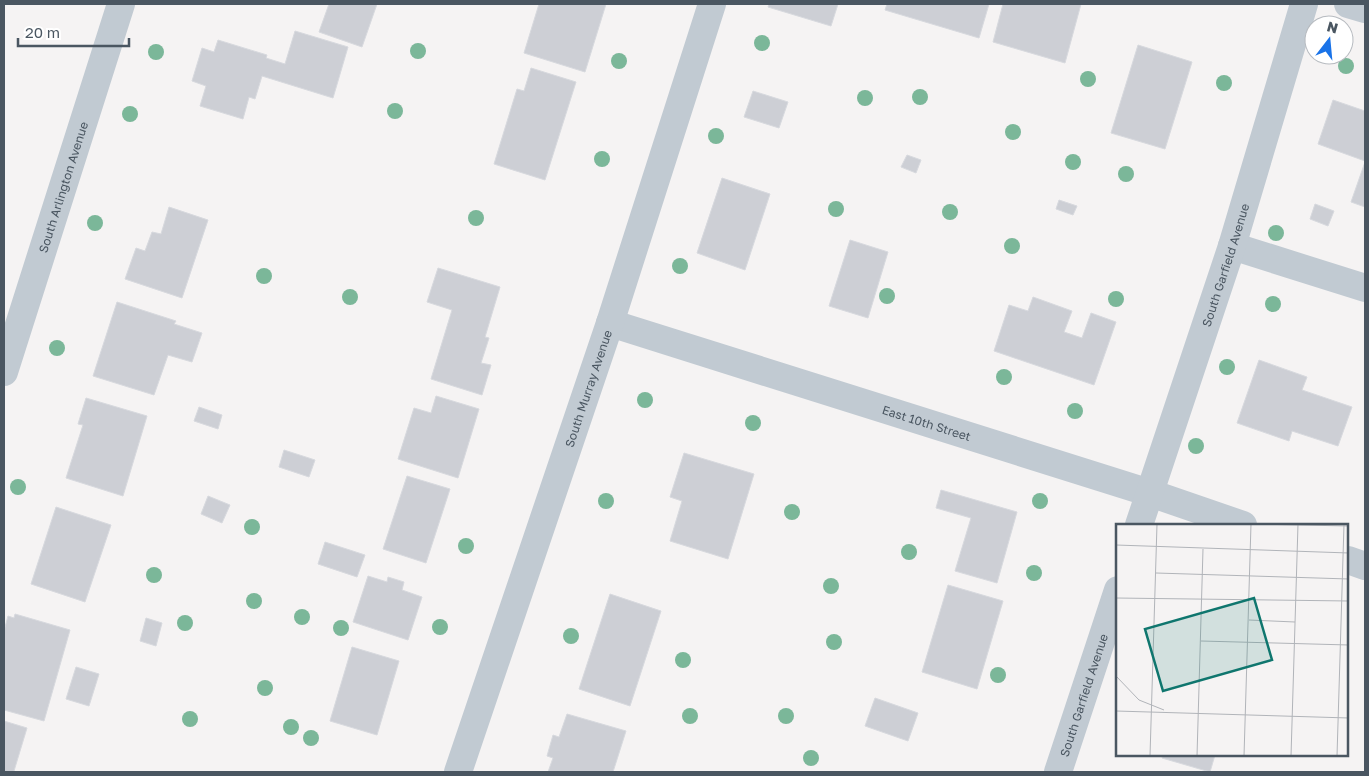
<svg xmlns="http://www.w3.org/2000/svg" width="1369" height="776" font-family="'Golos Text',sans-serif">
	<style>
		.building { fill: #cdcfd5; stroke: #d7d9de }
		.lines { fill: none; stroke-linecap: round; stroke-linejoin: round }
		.minor { stroke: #c1cad2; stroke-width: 28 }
		.tree { fill: #7bb799 }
		.labels { text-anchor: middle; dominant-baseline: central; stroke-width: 4; stroke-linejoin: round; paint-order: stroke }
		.street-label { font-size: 12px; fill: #4a5661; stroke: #fff }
		.inset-road { fill: none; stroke: #b1b4b9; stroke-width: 1 }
		.view { fill: #0f766e; fill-opacity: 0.15; stroke: #0f766e; stroke-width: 2.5 }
		.inset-edge { fill: none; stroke: #4a5661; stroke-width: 2.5 }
	</style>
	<rect width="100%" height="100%" fill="#f5f3f3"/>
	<g class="building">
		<path d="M329,4H377L362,47L319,32Z"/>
		<path d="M539,4H606L585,72L524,53Z"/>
		<path d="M769,4H838L831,26L768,7Z"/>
		<path d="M887,4H989L979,38L885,10Z"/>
		<path d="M1003,4H1081L1065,63L993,42Z"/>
		<path d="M295,31L348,47L333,98L262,76L255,99L249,97L243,119L200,106L206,86L192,81L202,48L214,52L218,40L267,55L266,58L285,64Z"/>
		<path d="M1138,45L1192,62L1165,149L1111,133Z"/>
		<path d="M531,68L576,82L545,180L494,164L517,89L524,91Z"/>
		<path d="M753,91L788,102L779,128L744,117Z"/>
		<path d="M1333,100L1365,111V161L1318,144Z"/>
		<path d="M907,155L921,160L916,173L901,167Z"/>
		<path d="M1365,162V207L1351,202Z"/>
		<path d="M722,178L770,194L745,270L697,253Z"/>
		<path d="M1059,200L1077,206L1073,215L1056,209Z"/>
		<path d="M1315,204L1334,211L1328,226L1310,219Z"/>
		<path d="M169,207L208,220L182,298L125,279L136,248L145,251L152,232L161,234Z"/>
		<path d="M850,240L888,252L868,318L829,306Z"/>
		<path d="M438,268L500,287L485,337L489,338L481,363L491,365L482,395L431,379L452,310L427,302Z"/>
		<path d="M1033,297L1072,311L1064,332L1082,338L1091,313L1116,322L1094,385L994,351L1009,305L1028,311Z"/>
		<path d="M117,302L176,321L174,324L202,333L192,362L168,355L154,395L93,376Z"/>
		<path d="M1259,360L1307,377L1302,390L1352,407L1338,446L1292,431L1289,441L1237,423Z"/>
		<path d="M436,396L479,409L458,478L398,459L414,408L431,413Z"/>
		<path d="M86,398L147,416L123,496L66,478L83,425L78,424Z"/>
		<path d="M199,407L222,415L218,429L194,421Z"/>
		<path d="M284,450L315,460L309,477L279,467Z"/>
		<path d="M684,453L754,474L728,559L670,541L682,501L670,497Z"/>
		<path d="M407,476L450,489L426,563L383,549Z"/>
		<path d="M941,490L1017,512L997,583L955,571L971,518L936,508Z"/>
		<path d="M208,496L230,505L222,523L201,514Z"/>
		<path d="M56,507L111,525L85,602L31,584Z"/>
		<path d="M325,542L365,555L357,577L318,564Z"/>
		<path d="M368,576L387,582L388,577L404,582L402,590L422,597L408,640L353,622Z"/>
		<path d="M948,585L1003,601L977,689L922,672Z"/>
		<path d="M610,594L661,611L630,706L579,689Z"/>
		<path d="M15,614L70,630L44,721L4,710V631L8,616L14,618Z"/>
		<path d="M146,618L162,623L156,646L140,641Z"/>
		<path d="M352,647L399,661L377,735L330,721Z"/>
		<path d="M76,667L99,674L89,706L66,699Z"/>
		<path d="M875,698L918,713L908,741L865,726Z"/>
		<path d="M567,714L626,731L613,772H548L553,758L547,756L553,735L559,737Z"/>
		<path d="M4,721L27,728L14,771L17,772H4Z"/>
		<path d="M1163,755H1215L1210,772L1162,758Z"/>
	</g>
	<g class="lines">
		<g class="minor">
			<path d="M1348,4L1365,9"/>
			<path d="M1232,246L1365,288"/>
			<path id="s1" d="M610,323L1150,493L1243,525"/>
			<path id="s2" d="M4,372L121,4"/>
			<path id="s3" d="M1139,525L1232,246L1304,4"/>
			<path d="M1348,560L1365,566"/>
			<path id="s4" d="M458,772L610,323L712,4"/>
			<path id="s5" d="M1058,772L1118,590"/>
		</g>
	</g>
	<g class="tree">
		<circle cx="762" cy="43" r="8"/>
		<circle cx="418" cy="51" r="8"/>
		<circle cx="156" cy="52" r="8"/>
		<circle cx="619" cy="61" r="8"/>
		<circle cx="1346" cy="66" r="8"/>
		<circle cx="1088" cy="79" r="8"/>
		<circle cx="1224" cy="83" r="8"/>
		<circle cx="920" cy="97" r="8"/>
		<circle cx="865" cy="98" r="8"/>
		<circle cx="395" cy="111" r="8"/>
		<circle cx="130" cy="114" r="8"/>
		<circle cx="1013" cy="132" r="8"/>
		<circle cx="716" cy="136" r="8"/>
		<circle cx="602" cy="159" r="8"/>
		<circle cx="1073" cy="162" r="8"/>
		<circle cx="1126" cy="174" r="8"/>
		<circle cx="836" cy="209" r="8"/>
		<circle cx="950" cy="212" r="8"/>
		<circle cx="476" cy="218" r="8"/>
		<circle cx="95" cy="223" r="8"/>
		<circle cx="1276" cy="233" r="8"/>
		<circle cx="1012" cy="246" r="8"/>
		<circle cx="680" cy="266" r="8"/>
		<circle cx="264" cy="276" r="8"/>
		<circle cx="887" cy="296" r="8"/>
		<circle cx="350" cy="297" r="8"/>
		<circle cx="1116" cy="299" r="8"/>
		<circle cx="1273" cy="304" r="8"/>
		<circle cx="57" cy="348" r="8"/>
		<circle cx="1227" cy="367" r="8"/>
		<circle cx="1004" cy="377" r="8"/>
		<circle cx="645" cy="400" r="8"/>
		<circle cx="1075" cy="411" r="8"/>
		<circle cx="753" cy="423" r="8"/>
		<circle cx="1196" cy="446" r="8"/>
		<circle cx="18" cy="487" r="8"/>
		<circle cx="606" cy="501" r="8"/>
		<circle cx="1040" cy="501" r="8"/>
		<circle cx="792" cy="512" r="8"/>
		<circle cx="252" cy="527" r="8"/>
		<circle cx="466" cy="546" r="8"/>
		<circle cx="909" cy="552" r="8"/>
		<circle cx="1034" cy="573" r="8"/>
		<circle cx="154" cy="575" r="8"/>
		<circle cx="831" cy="586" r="8"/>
		<circle cx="254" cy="601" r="8"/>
		<circle cx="302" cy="617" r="8"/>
		<circle cx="185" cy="623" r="8"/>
		<circle cx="440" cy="627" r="8"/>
		<circle cx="341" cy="628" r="8"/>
		<circle cx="571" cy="636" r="8"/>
		<circle cx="834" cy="642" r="8"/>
		<circle cx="683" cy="660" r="8"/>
		<circle cx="998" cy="675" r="8"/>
		<circle cx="265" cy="688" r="8"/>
		<circle cx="690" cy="716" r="8"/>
		<circle cx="786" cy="716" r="8"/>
		<circle cx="190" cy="719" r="8"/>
		<circle cx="291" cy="727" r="8"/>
		<circle cx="311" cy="738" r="8"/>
		<circle cx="811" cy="758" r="8"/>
	</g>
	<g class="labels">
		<g class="street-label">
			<text stroke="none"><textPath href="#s2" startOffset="194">South Arlington Avenue</textPath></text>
			<text stroke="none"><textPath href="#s3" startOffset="274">South Garfield Avenue</textPath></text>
			<text stroke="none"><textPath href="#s4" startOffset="405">South Murray Avenue</textPath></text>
			<text stroke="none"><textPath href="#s1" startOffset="332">East 10th Street</textPath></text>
			<text stroke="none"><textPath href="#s5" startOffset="81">South Garfield Avenue</textPath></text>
		</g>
	</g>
	<g transform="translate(1116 524)">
		<rect width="232" height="232" fill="#f5f3f3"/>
		<path class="inset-road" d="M137,0L233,2M0,21L233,29M40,49L233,55M0,74L233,77M133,96L179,98M85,117L233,121M0,152L23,176L48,186M0,187L233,194M34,232L41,0M81,232L87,25M128,232L135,0M175,232L182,0M221,232L228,0"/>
		<path class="view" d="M138,74L156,136L47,167L29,105Z"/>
		<rect width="232" height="232" class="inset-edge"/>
	</g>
	<rect width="1369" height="776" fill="none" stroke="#4a5661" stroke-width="10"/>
	<g transform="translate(1329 40) rotate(16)"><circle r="24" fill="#ffffff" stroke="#b7bbc0"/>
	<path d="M0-4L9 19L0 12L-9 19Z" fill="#1a73e8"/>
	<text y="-8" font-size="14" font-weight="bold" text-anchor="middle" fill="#4a5661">N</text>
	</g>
	<path d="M18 38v8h111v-8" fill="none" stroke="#4a5661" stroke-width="2.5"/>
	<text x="25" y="38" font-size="15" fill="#4a5661" stroke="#ffffff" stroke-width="4" paint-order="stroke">20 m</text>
</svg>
